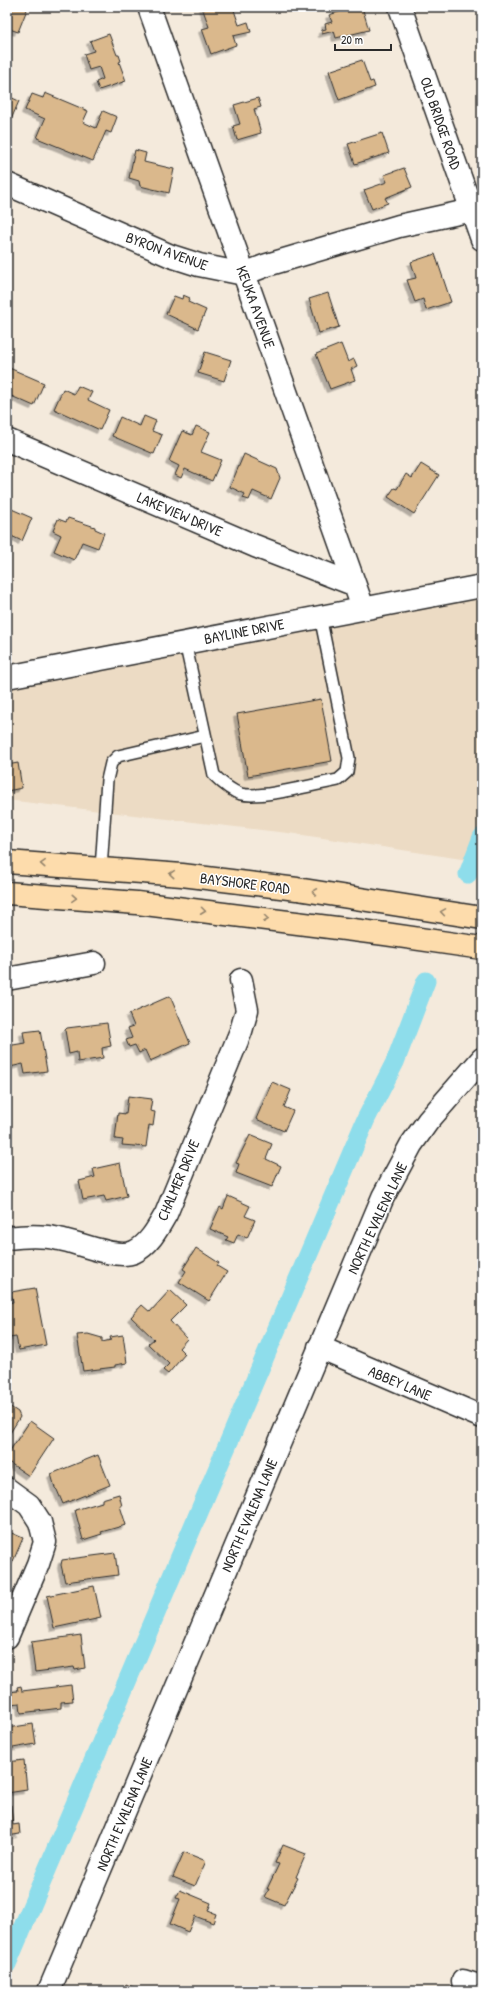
<svg xmlns="http://www.w3.org/2000/svg" width="489" height="1998" font-family="'Patrick Hand',sans-serif">
	<style>
		.built { fill: #ecdbc4 }
		.lines { fill: none; stroke-linecap: round; stroke-linejoin: round }
		.canal { stroke: #8eddeb; stroke-width: 19 }
		.building { fill: #dab88c; stroke: #2b2b2b; filter: url(#shadow) }
		.service-casing { stroke: #2b2b2b; stroke-width: 14 }
		.minor-casing { stroke: #2b2b2b; stroke-width: 25 }
		.primary-casing { stroke: #2b2b2b; stroke-width: 25 }
		.service { stroke: #fff; stroke-width: 11 }
		.minor { stroke: #fff; stroke-width: 22 }
		.primary { stroke: #fddcac; stroke-width: 22 }
		.oneway { stroke: #94846c }
		.labels { text-anchor: middle; dominant-baseline: central; stroke-width: 3; stroke-linejoin: round; paint-order: stroke }
		.street-label { font-size: 15px; fill: #2b2b2b; stroke: #fff }
	</style>
	<defs>
		<filter id="shadow"><feDropShadow dx="-3.5" dy="3.5" stdDeviation="0" flood-color="#0004"/></filter>
	</defs>
	<rect width="100%" height="100%" fill="#f4eadc"/>
	<filter id="ink" filterUnits="userSpaceOnUse"><feTurbulence type="fractalNoise" baseFrequency=".025" numOctaves="2"/><feDisplacementMap in="SourceGraphic" scale="8" xChannelSelector="R" yChannelSelector="G"/><feConvolveMatrix kernelMatrix="1 2 1 2 8 2 1 2 1" color-interpolation-filters="sRGB"/></filter>
	<g filter="url(#ink)">
		<path class="built" d="M482,581V862L296,834L7,800V670Z"/>
		<g class="lines">
			<g class="canal">
				<path d="M468,874L482,837"/>
				<path d="M7,1964L366,1119L395,1062L426,981"/>
			</g>
		</g>
		<g class="building">
			<path d="M7,7H28L18,32L7,28Z"/>
			<path d="M202,7H233L239,25L248,22L251,32L233,36L236,45L211,54L202,29L209,27Z"/>
			<path d="M354,7H362L369,30L336,38L334,31L322,34V30L326,29L325,24L332,22L329,15Z"/>
			<path d="M109,34L117,55H119L121,61L119,62L126,81L99,90L96,82L103,79L99,67L89,70L84,54L94,51L90,41Z"/>
			<path d="M362,60L370,82L373,81L375,87L339,100L329,71Z"/>
			<path d="M45,93L88,111L83,122L96,128L103,111L117,117L111,133L106,131L93,161L37,138L45,119L25,110L32,94L43,98Z"/>
			<path d="M10,97L19,101L7,129V102Z"/>
			<path d="M258,98L261,107L254,109L261,133L237,140L233,126L240,124L234,105Z"/>
			<path d="M382,133L389,153L355,164L348,144Z"/>
			<path d="M135,150L146,153L144,162L174,169L169,193L140,186L139,181L129,178Z"/>
			<path d="M404,168L412,187L385,198L388,203L372,209L364,190L387,182L384,175Z"/>
			<path d="M435,254L451,302L426,310L423,299L415,302L407,280L416,278L411,262Z"/>
			<path d="M328,293L339,327L319,333L309,299Z"/>
			<path d="M183,295L190,298L188,302L206,310L198,329L166,314L174,296L182,299Z"/>
			<path d="M341,344L348,362L354,359L357,366L351,369L355,380L330,389L316,354Z"/>
			<path d="M205,352L231,360L224,381L198,373Z"/>
			<path d="M7,367L44,383L34,406L9,395L10,392L7,391Z"/>
			<path d="M78,386L92,392L88,400L109,410L100,430L54,409L63,389L74,394Z"/>
			<path d="M144,416L156,421L152,431L162,435L154,454L112,436L120,417L140,426Z"/>
			<path d="M196,426L210,432L201,452L221,460L212,481L185,469L181,478L175,475L179,466L169,461L182,431L192,435Z"/>
			<path d="M244,454L277,469L280,478L271,499L253,491L249,500L243,498L245,494L230,487Z"/>
			<path d="M421,464L439,475L414,514L388,497L394,488L397,489L406,474L412,478Z"/>
			<path d="M7,507L32,518L22,541L7,534Z"/>
			<path d="M68,518L95,527V529L104,533L98,548L82,542L74,560L54,551L61,535L53,531L58,519L66,522Z"/>
			<path d="M321,699L332,761L248,776L237,714Z"/>
			<path d="M18,763L22,788L7,791V765Z"/>
			<path d="M170,996L190,1043L150,1061L145,1050L139,1053L135,1045L129,1047L126,1040L132,1038L128,1028L134,1026L129,1014Z"/>
			<path d="M107,1023L111,1046L102,1048L103,1058L78,1062L77,1052L69,1054L65,1030L67,1028Z"/>
			<path d="M40,1030L47,1071L25,1074L23,1064L10,1067L7,1046L25,1043L23,1032Z"/>
			<path d="M272,1082L291,1090L284,1107L293,1111L284,1131L256,1119Z"/>
			<path d="M128,1096L152,1099L150,1111L155,1112L153,1126L149,1125L146,1147L122,1145L123,1140L115,1139L118,1113L126,1114Z"/>
			<path d="M250,1135L272,1144L266,1159L281,1166L272,1187L236,1173L239,1164L236,1163Z"/>
			<path d="M120,1163L127,1196L106,1201L104,1196L83,1200L79,1181L95,1177L93,1169Z"/>
			<path d="M228,1196L250,1206L245,1216L255,1220L247,1238L238,1234L234,1243L226,1240L228,1237L210,1229L220,1207L223,1209Z"/>
			<path d="M196,1248L219,1263L217,1266L227,1272L209,1301L179,1282L186,1271L183,1269Z"/>
			<path d="M35,1288L46,1345L19,1350L16,1337L9,1338L7,1303L13,1302L11,1292Z"/>
			<path d="M170,1290L186,1305L170,1321L187,1339L179,1348L185,1354L168,1374L163,1370L169,1364L148,1344L154,1339L131,1317L142,1305L150,1312Z"/>
			<path d="M88,1334L102,1338V1342L111,1340L110,1337L123,1335L127,1363L115,1365V1367L83,1371L77,1335Z"/>
			<path d="M9,1406L18,1412L20,1417L7,1438V1410Z"/>
			<path d="M30,1421L54,1438L29,1476L7,1461V1455Z"/>
			<path d="M98,1455L110,1485L63,1504L57,1490L55,1488L51,1474Z"/>
			<path d="M119,1494L122,1506H120L126,1525L101,1532L102,1534L83,1540L75,1510L102,1502V1499Z"/>
			<path d="M7,1531L23,1538L11,1566L7,1564Z"/>
			<path d="M115,1553L118,1575L65,1582L61,1565L62,1560Z"/>
			<path d="M94,1586L101,1618L54,1628L47,1596Z"/>
			<path d="M81,1635L85,1668L75,1670L74,1667L35,1672L31,1642Z"/>
			<path d="M71,1685L73,1701L61,1702V1708L21,1713L20,1703L10,1704L8,1692L18,1691L17,1687L21,1686L22,1691Z"/>
			<path d="M33,1724L36,1744L7,1749V1728Z"/>
			<path d="M24,1760L27,1790L7,1793V1762Z"/>
			<path d="M7,1805H11L13,1825L19,1824L20,1834L7,1836Z"/>
			<path d="M283,1845L306,1854L296,1877L298,1878L284,1905L265,1897L269,1889H267L279,1864L275,1863Z"/>
			<path d="M184,1852L206,1861L195,1886L173,1877Z"/>
			<path d="M180,1890L211,1903L208,1911L216,1914L213,1923L195,1916L188,1932L170,1924L180,1899L176,1898Z"/>
			<path d="M126,1984L135,1988L134,1991H123Z"/>
		</g>
		<g class="lines">
			<g class="service-casing">
				<g id="service">
					<path d="M185,642L214,775C221,782 231,791 241,794C262,799 315,784 338,780L347,772L349,758L320,616"/>
					<path d="M101,869L107,780L111,763L118,756L205,736"/>
				</g>
			</g>
			<g class="minor-casing">
				<g id="minor">
					<path d="M149,7L363,608"/>
					<path d="M400,7L482,239"/>
					<path d="M7,184L171,256L199,265L244,274L267,265L399,226L472,210L482,205"/>
					<path d="M7,440L255,546L353,584"/>
					<path d="M7,677L482,586"/>
					<path d="M7,979L94,963"/>
					<path d="M7,1238C24,1236 43,1235 59,1239C78,1242 116,1260 134,1252C149,1245 158,1228 166,1214L241,1031L247,1010L241,980"/>
					<path d="M319,1347L482,1417"/>
					<path d="M7,1489L29,1505L40,1522L45,1542L38,1564L7,1637"/>
					<path d="M463,1981L482,1987"/>
					<path d="M49,1991L383,1197L411,1145L428,1121L482,1059"/>
				</g>
			</g>
			<g class="primary-casing">
				<g id="primary">
					<path d="M7,862L182,875L297,889L482,918"/>
					<path d="M7,893L137,903L385,934L482,948"/>
				</g>
			</g>
			<use href="#service" class="service"/>
			<use href="#minor" class="minor"/>
			<use href="#primary" class="primary"/>
		</g>
		<defs><path id="oneway-chevron" d="M-2-3.5L2.5 0L-2 3.5" fill="none" stroke-width="1.6" stroke-linecap="round" stroke-linejoin="round"/></defs>
		<g class="oneway">
			<use href="#oneway-chevron" transform="translate(43 864) rotate(-176)"/>
			<use href="#oneway-chevron" transform="translate(172 874) rotate(-175)"/>
			<use href="#oneway-chevron" transform="translate(315 892) rotate(-172)"/>
			<use href="#oneway-chevron" transform="translate(74 898) rotate(4)"/>
			<use href="#oneway-chevron" transform="translate(203 911) rotate(7)"/>
			<use href="#oneway-chevron" transform="translate(443 912) rotate(-171)"/>
			<use href="#oneway-chevron" transform="translate(266 919) rotate(7)"/>
		</g>
	</g>
	<g class="labels">
		<g class="street-label">
			<text transform="translate(441 123) rotate(71)">OLD BRIDGE ROAD</text>
			<text transform="translate(167 251) rotate(20)">BYRON AVENUE</text>
			<text transform="translate(256 307) rotate(70)">KEUKA AVENUE</text>
			<text transform="translate(180 514) rotate(23)">LAKEVIEW DRIVE</text>
			<text transform="translate(244 631) rotate(-11)">BAYLINE DRIVE</text>
			<text transform="translate(245 883) rotate(7)">BAYSHORE ROAD</text>
			<text transform="translate(178 1180) rotate(-67)">CHALMER DRIVE</text>
			<text transform="translate(377 1218) rotate(-65)">NORTH EVALENA LANE</text>
			<text transform="translate(400 1383) rotate(23)">ABBEY LANE</text>
			<text transform="translate(249 1515) rotate(-67)">NORTH EVALENA LANE</text>
			<text transform="translate(124 1814) rotate(-67)">NORTH EVALENA LANE</text>
		</g>
	</g>
	<rect width="489" height="1998" fill="none" stroke="#fff" stroke-width="24"/>
	<rect x="12" y="12" width="465" height="1974" fill="none" stroke="#2b2b2b" stroke-width="1.5" filter="url(#ink)"/>
	<path d="M335 44v6h56v-6" fill="none" stroke="#2b2b2b" stroke-width="2"/>
	<text x="341" y="44" font-size="12" fill="#2b2b2b" stroke="#ffffff" stroke-width="3" paint-order="stroke">20 m</text>
</svg>
